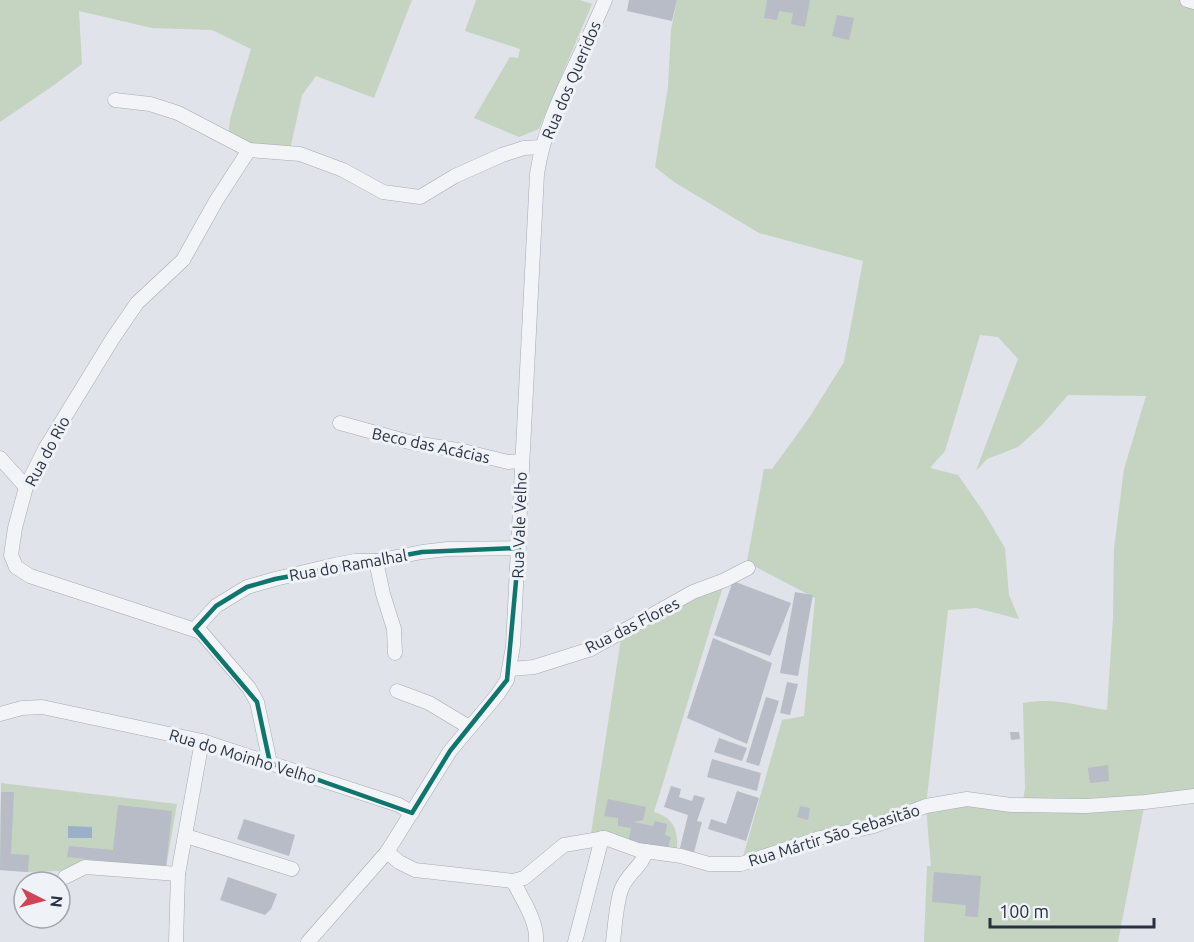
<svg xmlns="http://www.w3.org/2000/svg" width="1194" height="942" font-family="Ubuntu,sans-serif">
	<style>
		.green { fill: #c5d3c1; fill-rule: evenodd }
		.water { fill: #9ab0c9 }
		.building { fill: #b7bcc6 }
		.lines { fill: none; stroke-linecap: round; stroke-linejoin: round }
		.minor-casing { stroke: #a5aab3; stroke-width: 15 }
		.minor { stroke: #f3f4f7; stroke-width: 14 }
		.marked { fill: none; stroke: #0f766e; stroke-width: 4.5; stroke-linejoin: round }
		.labels { text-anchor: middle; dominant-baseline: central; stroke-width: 6; stroke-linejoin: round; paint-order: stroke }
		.street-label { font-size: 16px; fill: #283141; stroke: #eff2f6 }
	</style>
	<rect width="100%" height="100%" fill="#e0e3e9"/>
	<g class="green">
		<path d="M0,0H412L374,98L316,76L302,95L289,154L228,139L230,119L251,49L212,30L152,28L79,11L82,64L54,85L0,122Z"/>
		<path d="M476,0H580L592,4L539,129L519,137L474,118L510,57L518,58L520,49L465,31Z"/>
		<path d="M677,0H1194V796L1145,802L1118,942H924L927,866H931L926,807L741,864L782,720L804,716L815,598L754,566L747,561L764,469H772L809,418L844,362L863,261L759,233L674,182L655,167L668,87L671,30ZM980,335L998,337L1018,359L976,471L987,459L1018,447L1042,425L1068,395L1146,396L1124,469L1114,549L1113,618L1107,710C1074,706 1059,697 1023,703L1025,789L1022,805L926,806L948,610L976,608L1019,619L1009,595L1005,548L983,511L958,475L930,468L945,451Z"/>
		<path d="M725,580L654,812C677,819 679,834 676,856L590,840L622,632Z"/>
		<path d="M1,783L177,804L166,867L28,872L0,870Z"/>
	</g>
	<path class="water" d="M68,826L92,827V838H68Z"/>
	<g class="building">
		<path d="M629,0H677L672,21L627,11Z"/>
		<path d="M767,0H810L805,27L791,24L793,13L779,11L777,20L764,18Z"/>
		<path d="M837,15L854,18L849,40L832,36Z"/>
		<path d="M733,581L791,603L770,656L714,635Z"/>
		<path d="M795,592L813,595L798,676L780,673Z"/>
		<path d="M713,638L772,663L747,744L687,718Z"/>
		<path d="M787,682L798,684L790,715L780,713Z"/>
		<path d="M766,697L779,701L759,766L746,762Z"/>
		<path d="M1010,732H1019L1020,739L1011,740Z"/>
		<path d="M719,738L747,748L742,761L714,752Z"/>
		<path d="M712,759L761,773L757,791L707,777Z"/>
		<path d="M1108,765L1109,781L1090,783L1088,768Z"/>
		<path d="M671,786L681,789L679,797L692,801L694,795L705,798L697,821L702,822L694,852L680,848L688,815L664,807Z"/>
		<path d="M737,791L759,798L746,841L708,829L711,819L726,824Z"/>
		<path d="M1,792H14L11,854L29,855L28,872L0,870Z"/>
		<path d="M608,799L646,807L643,820L633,822L653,826L655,821L667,824L665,835L671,837L667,851L628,842L631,828L618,826V818L604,816Z"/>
		<path d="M118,805L172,811L166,867L67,857L69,846L113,850Z"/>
		<path d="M800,806L810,808L808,820L797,817Z"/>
		<path d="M244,819L295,835L289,856L237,839Z"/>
		<path d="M934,872L981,876L978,917L965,916L966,905L932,902Z"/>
		<path d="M228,877L277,894L271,909L265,915L220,900Z"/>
	</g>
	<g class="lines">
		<g class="minor-casing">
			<g id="minor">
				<path d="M1187,0L1194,2"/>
				<path d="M115,100L150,104L178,113L249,150L300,154L343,170L383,192L420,197L455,176L502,155L524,148L542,147"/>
				<path d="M249,150L216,201L183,260L137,303L113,338L45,449L26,487L15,528L11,555L16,567L30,576L201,632L249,688L257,702L270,763"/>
				<path d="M340,423L409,442L463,451L508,462L522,461"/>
				<path d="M0,458L26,487"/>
				<path d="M376,561L383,594L394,629L395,653"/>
				<path d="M195,629L216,606L247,587L275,579L334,565L355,561H376L422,552L448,549L519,548"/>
				<path d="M511,669L534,667L591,649L693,592L725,580L748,568"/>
				<path d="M397,691L429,703L469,727"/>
				<path d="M0,714L22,708L42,707L202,741L399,805L412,813"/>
				<path d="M186,836L292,869"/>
				<path d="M387,852L399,862L415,870L513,881L524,878L564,845L605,838L638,850L681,856L709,864H741L820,838L874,826L926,806L967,799L1011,805L1086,806L1145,802L1194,796"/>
				<path d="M65,877L85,867L178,874"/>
				<path d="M513,881C522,899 538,922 536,942"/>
				<path d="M176,942L178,874L202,741"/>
				<path d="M308,942L387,852L450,751L498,694L507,680L513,646L537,174C546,112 582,57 605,0"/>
				<path d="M575,942L602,838"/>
				<path d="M613,942C615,925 616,906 621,890C627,873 643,866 646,851"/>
			</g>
		</g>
		<use href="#minor" class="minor"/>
	</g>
	<path class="marked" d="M519,548L507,680L450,751L412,813L270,763L257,702L195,629L216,606L247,587L275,579L422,552Z"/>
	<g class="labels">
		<g class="street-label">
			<text transform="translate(571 80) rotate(-67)">Rua dos Queridos</text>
			<text transform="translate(431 445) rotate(12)">Beco das Acácias</text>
			<text transform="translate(47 451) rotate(-62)">Rua do Rio</text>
			<text transform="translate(519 525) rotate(-88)">Rua Vale Velho</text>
			<text transform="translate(348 565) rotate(-10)">Rua do Ramalhal</text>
			<text transform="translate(632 625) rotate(-27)">Rua das Flores</text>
			<text transform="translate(243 756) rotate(17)">Rua do Moinho Velho</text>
			<text transform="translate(834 835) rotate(-17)">Rua Mártir São Sebasitão</text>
		</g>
	</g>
	<g transform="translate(42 900) rotate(96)"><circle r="28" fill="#eff2f6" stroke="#9fa5ae" stroke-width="1.5"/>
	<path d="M0-4.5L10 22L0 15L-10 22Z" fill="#cf4456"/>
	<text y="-9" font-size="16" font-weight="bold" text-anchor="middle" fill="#283141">N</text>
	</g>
	<path d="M990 918v9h164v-9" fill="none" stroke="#283141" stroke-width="3"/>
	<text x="999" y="918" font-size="18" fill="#283141" stroke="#eff2f6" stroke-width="4.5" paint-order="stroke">100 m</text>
</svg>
